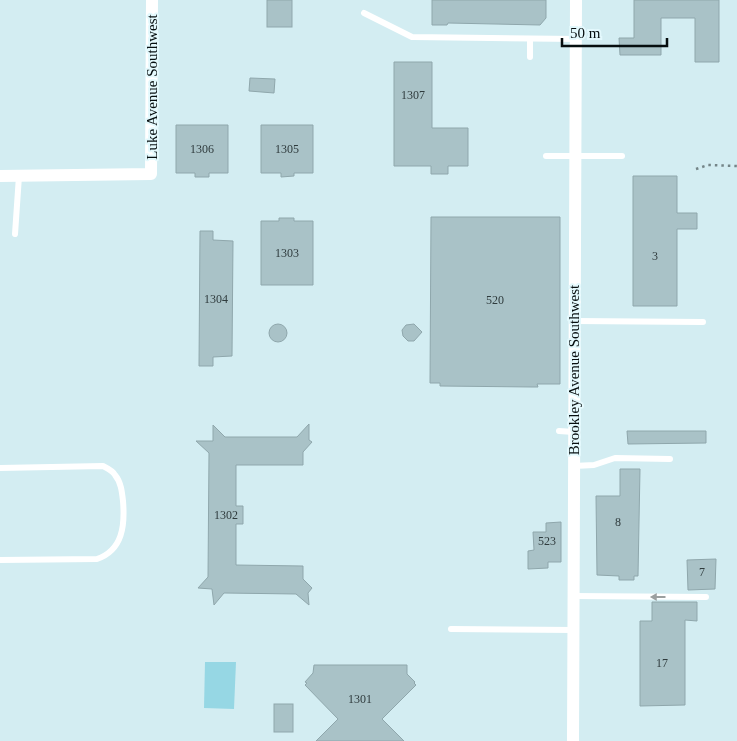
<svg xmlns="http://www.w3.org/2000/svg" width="737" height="741" font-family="'Times New Roman',serif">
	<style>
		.garden { fill: #96d7e4 }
		.building { fill: #a9c2c7; stroke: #8fa7ac }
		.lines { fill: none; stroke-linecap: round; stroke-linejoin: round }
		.path { stroke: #748588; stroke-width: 2.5; stroke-dasharray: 2.5 4; stroke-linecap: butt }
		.lane { stroke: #fff; stroke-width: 6 }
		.street { stroke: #fff; stroke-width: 12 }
		.oneway { fill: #9b9f9f }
		.labels { text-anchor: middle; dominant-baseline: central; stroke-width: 4; stroke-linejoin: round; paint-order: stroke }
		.number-label { font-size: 12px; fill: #2f3b3d }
		.street-label { font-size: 15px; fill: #060e0f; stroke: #e4f9fd }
	</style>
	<rect width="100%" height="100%" fill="#d3edf2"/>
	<path class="garden" d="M205,662H236L234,709L204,708Z"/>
	<g class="building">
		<rect x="267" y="0" width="25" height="27"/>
		<path d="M432,0H546V18L540,25L448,23L447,25H432Z"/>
		<path d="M634,0H719V62H695V18H661V55H620L619,38H634Z"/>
		<path d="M394,62H432V128H468V166H448V174H431V166H394Z"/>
		<path d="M250,78L275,79L274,93L249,91Z"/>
		<path d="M176,125H228V173H209V177H195V173H176Z"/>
		<path d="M261,125H313V173H294V176L281,177V173H261Z"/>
		<path d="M633,176H677V213H697V229H677V306H633Z"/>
		<path d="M431,217H560V384H537L538,387H532L440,386V383H430Z"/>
		<path d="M279,218H294V221H313V285H261V221H279Z"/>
		<path d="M200,231H213V240L233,241L232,356L213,357V366H199Z"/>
		<path d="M414,324L422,332L414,341H408L403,336L402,330L406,325Z"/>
		<circle cx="278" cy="333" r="9"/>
		<path d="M309,424V440L312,442L303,452V465H236V506H243V524H236V565L303,566V579L312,588L308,593L309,605L296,594L224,593L214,605L212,589L198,588L208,577L209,453L196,441H213V425L225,437H297Z"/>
		<path d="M627,431H706V443L628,444Z"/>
		<path d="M620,469H640L638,576H634V580H619V576L597,575L596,496H620Z"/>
		<path d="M561,522V562H548V568L528,569V551L534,550L533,532H546V523Z"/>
		<path d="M716,559L715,589L688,590L687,560Z"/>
		<path d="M652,602H697V621L685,620V705L640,706V621H652Z"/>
		<path d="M314,665H407V674L415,682L414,683L416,685L382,719L404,741H316L338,719L305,685L307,683L305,682L313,673Z"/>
		<rect x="274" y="704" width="19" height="28"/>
	</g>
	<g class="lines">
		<path class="path" d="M696,169L708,165L737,166"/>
		<g class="lane">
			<path d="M364,13L412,37L576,39"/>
			<path d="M530,57V39"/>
			<path d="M546,156H622"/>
			<path d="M15,234L19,176"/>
			<path d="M575,321L703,322"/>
			<path d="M559,431L574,432"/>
			<path d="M574,466L594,465L615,458L670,459"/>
			<path d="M0,468L103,466C107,468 113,471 115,475C121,482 122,492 123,501C125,525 123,550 97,559L0,560"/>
			<path d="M574,596L706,597"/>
			<path d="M451,629L574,630"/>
		</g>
		<g class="street">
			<path d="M0,176L151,174L152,0"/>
			<path d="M573,741L576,0"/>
		</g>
	</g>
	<defs><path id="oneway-solid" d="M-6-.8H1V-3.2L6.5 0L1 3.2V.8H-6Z" transform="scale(1.25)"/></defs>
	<use class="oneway" href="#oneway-solid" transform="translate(658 597) rotate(-180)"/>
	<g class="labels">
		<g class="number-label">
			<text x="413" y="95">1307</text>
			<text x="202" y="149">1306</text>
			<text x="287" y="149">1305</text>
			<text x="287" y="253">1303</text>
			<text x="655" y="256">3</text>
			<text x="216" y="299">1304</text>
			<text x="495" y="300">520</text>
			<text x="226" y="515">1302</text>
			<text x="618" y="522">8</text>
			<text x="547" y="541">523</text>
			<text x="702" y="572">7</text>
			<text x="662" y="663">17</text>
			<text x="360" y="699">1301</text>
		</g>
		<g class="street-label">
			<text transform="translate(152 87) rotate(-90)">Luke Avenue Southwest</text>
			<text transform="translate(574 370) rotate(-90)">Brookley Avenue Southwest</text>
		</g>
	</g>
	<path d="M562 38v8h105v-8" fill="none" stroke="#060e0f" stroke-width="2.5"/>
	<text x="570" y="38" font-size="15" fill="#060e0f" stroke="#e4f9fd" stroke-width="4" paint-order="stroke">50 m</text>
</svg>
